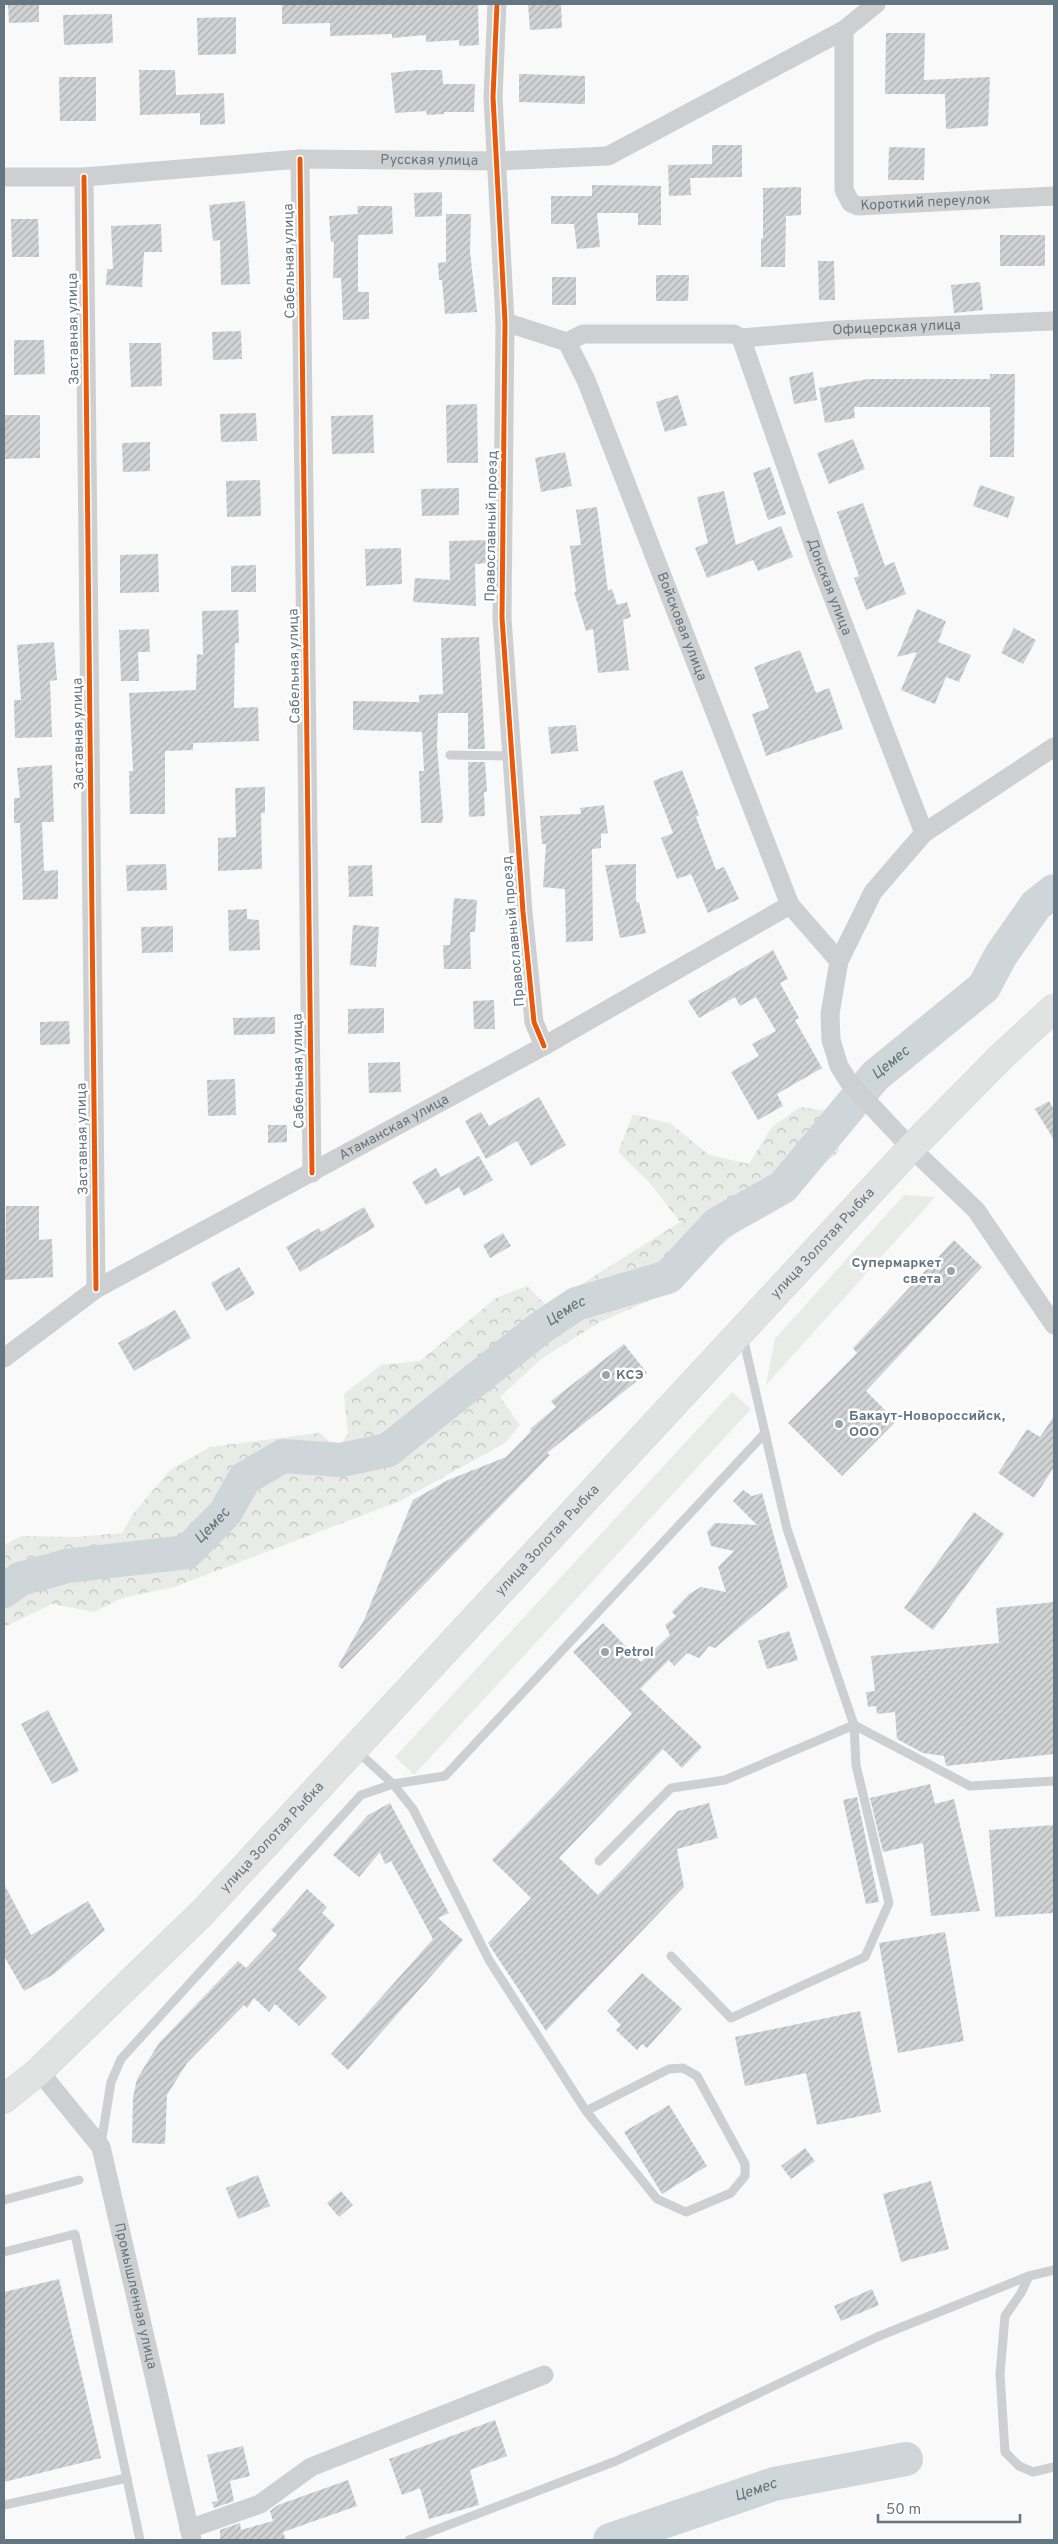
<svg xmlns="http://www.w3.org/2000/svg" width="1058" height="2544" font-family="Overpass,sans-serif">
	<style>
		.green { fill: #e8ebe6 }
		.forest { fill: url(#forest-crowns) }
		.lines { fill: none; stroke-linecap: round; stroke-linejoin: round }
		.river { stroke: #ced6d9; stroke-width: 34 }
		.building { fill: url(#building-hatch) }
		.highway-casing { stroke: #d5d6d6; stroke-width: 29 }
		.lane { stroke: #cecfd0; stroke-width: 9 }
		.street { stroke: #cecfd0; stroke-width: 19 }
		.highway { stroke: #e1e2e2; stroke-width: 28 }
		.cycleway-casing { stroke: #fff; stroke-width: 8 }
		.cycleway { stroke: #e8590c; stroke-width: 5 }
		.poi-dot { fill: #99a4ac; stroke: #fff; stroke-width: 2 }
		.labels { text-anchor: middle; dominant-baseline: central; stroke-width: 5; stroke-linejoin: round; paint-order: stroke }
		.street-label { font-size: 14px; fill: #657683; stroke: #fff }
		.poi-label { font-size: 14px; font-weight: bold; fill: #657683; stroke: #fff; text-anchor: start }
		.water-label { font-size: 15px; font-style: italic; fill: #60757c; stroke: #fff }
	</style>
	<defs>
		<pattern id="forest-crowns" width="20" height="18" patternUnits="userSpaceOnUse" patternTransform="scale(1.25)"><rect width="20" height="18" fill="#e8ebe6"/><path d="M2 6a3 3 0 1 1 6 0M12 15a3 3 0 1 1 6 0" fill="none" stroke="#c0c3c0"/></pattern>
		<pattern id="building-hatch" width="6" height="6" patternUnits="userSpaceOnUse" patternTransform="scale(1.25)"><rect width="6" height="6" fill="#d0d2d3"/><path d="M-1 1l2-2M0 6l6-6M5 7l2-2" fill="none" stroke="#acafb1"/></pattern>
	</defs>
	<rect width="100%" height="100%" fill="#f9f9f9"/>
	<g class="green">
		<path d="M904,1195L935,1197L766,1385L775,1339Z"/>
		<path d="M732,1392L751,1409L414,1775L395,1757Z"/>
	</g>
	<path class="forest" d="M800,1107L829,1111L838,1130L839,1152L653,1299L600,1322L541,1359L500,1397L520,1425L505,1443L400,1501L174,1587L122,1598L94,1612L52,1604L4,1627V1545L21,1536L77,1537L122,1533L133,1514L170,1470L210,1447L319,1433L338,1448L348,1434L344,1394L381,1365L420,1361L496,1298L527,1286L547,1306L680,1222L650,1183L618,1152L633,1114L671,1124L709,1155L749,1164L772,1127Z"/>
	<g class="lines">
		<g class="river">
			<path id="s1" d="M4,1591L20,1579L67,1566L187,1552L225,1513L245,1478L283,1456L341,1460L388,1450L539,1329L576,1304L668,1277L717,1224L783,1187L875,1076L984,987L1001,955L1036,905L1054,891"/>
			<path id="s2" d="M610,2540L774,2484L906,2459"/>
		</g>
	</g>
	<g class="building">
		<path d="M8,4H39V22L9,23Z"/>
		<path d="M282,4H478L479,45L459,46V40L426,42V35L392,38V34L330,36V23L282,24Z"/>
		<path d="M528,4H561L562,28L530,30Z"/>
		<path d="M112,14L113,43L64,45L63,15Z"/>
		<path d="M236,17V54L198,55L197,18Z"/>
		<path d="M886,33H925L924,80L990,77L988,126L946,129L945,94H885Z"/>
		<path d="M139,70H175L176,95L224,93L225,124L200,125V113L140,115Z"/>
		<path d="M416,70H442L443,84H475L474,112H444V114L427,115L426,111L395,113L391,73Z"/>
		<path d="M519,74L585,76V104L519,102Z"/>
		<path d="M59,77H96V121H60Z"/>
		<path d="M712,145H742V177L690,178L691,195L669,196L668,165L712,164Z"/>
		<path d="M889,147L925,148L924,180H888Z"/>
		<path d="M592,185L661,186V225H638V213H597L600,247L577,249L574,224H551V196H592Z"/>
		<path d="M801,187V215L786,216L785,267H761V238L763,239V188Z"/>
		<path d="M442,192V216L415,217L414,193Z"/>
		<path d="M245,201L250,284L221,285L220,240L213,241L209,205Z"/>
		<path d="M357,206H392L393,234L358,235V292H369V319L343,320L341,278H333L334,242H331L329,216L358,214Z"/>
		<path d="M446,214H471L470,252L477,312L445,314L442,280H439L438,263L446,262Z"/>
		<path d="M11,219H38L39,257H12Z"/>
		<path d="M161,224L162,252H144L142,287L106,285L107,269H113L111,226Z"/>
		<rect x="1000" y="235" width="45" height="31"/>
		<path d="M818,261H834L835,300H819Z"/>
		<path d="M656,275H689L688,301H656Z"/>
		<rect x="552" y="277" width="24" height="28"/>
		<path d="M980,282L983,310L954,313L951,285Z"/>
		<path d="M241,331L242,359L213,360L212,332Z"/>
		<path d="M14,340H44L45,374L14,375Z"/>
		<path d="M129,343H161L162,386L131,387Z"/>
		<path d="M813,372L817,400L794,404L789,377Z"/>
		<path d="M990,374H1015L1014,457H990V407H854L855,418L825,423L819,388L868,379H990Z"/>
		<path d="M678,395L687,425L665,432L656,402Z"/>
		<path d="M477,404L478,463H447L446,405Z"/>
		<path d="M256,413L257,441L221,442L220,414Z"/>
		<path d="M4,415H40V458L4,459Z"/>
		<path d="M373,415L374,453L332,454L331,416Z"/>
		<path d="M853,439L865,469L829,484L817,453Z"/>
		<path d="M150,442V471L123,472L122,443Z"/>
		<path d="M565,452L572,486L541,492L535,458Z"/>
		<path d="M770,467L786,514L768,520L753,473Z"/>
		<path d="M260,480L261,516L227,517L226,481Z"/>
		<path d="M980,485L1015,497L1008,518L973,506Z"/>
		<path d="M459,488V515L422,516L421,489Z"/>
		<path d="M724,491L736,545L781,526L793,557L758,571L753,560L707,578L695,548L708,543L697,497Z"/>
		<path d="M863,503L885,566L894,562L906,594L866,610L854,578L859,576L837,512Z"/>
		<path d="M597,507L608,591L612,589L617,605L627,602L631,617L623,620L629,670L598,673L593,629L586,631L574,592H576L570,546L581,545L576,510Z"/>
		<path d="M491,540V563L475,564L476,606L413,602L415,578L450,580L449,541Z"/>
		<path d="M401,548L402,584L366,586L365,549Z"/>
		<path d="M158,554L159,592L120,593V555Z"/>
		<path d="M256,565V592H231V566Z"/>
		<path d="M917,609L946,621L938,642L971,655L959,682L946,677L935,704L901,690L917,652L897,657Z"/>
		<path d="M238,610L239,643H235L234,708L258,707L259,741L193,743V750L165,751V814H130L129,771H133L129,693L196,690L197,654L203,655L202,611Z"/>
		<path d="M1014,628L1036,640L1023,664L1001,653Z"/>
		<path d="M149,629L150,652H138L139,681H121L119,630Z"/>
		<path d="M479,637L485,749H468V713H438L437,746L443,817L442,823H421L419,771H424L422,732L353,730V701L419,702V695L443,694L441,638Z"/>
		<path d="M54,642L57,680L50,681L52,737L15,738L14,700H21L17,645Z"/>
		<path d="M800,650L816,693L829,688L843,729L766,756L752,714L769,708L754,667Z"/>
		<path d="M576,725L578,751L551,754L548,727Z"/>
		<path d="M468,762H485L487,792H484L485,816L469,817Z"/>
		<path d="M52,765L54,822H42L44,871L58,870V899L23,900L20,823H14V798H20L17,768Z"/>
		<path d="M682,770L699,815L696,817L716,870L724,867L739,899L708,913L691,874L677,879L661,838L673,833L653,781Z"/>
		<path d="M265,787V813H261L262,869L218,871V838L236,837L235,788Z"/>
		<path d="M604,805L608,833L601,834V848L592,849L593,941L566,942L565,889L543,887L546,844H542L540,816L581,814L580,808Z"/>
		<path d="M166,864L167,890L127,891L126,865Z"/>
		<path d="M636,864V902H639L646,933L620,938L605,865Z"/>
		<path d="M372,865L373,896L349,897L348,866Z"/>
		<path d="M454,898L477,900L475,932H470L471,969H444L443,945H450Z"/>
		<path d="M247,909V919L259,920L260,950L229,951L228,910Z"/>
		<path d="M353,925L379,927L376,967L350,965Z"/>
		<path d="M173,926V952L142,953L141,927Z"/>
		<path d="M773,950L788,979L780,983L799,1018L795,1020L822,1068L777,1094L783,1106L758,1120L731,1072L759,1056L752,1044L776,1031L756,997L740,1006L735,997L699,1018L688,1001Z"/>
		<path d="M494,1000L495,1029H474L473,1001Z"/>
		<path d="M384,1008V1033L348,1034V1009Z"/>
		<path d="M275,1017V1034L234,1035L233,1018Z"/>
		<path d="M69,1021L70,1044L40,1045V1022Z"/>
		<path d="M400,1062L401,1092L369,1093L368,1063Z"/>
		<path d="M235,1079L236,1115L208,1116L207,1080Z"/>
		<path d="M539,1097L566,1145L531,1166L517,1141L486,1159L465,1121L481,1112L489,1126Z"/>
		<path d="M1049,1101L1054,1110V1140L1035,1109Z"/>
		<path d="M268,1125H287V1142L268,1143Z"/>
		<path d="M479,1156L493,1180L464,1196L459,1187L426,1205L412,1182L436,1168L441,1177Z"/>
		<path d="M6,1206H39V1240L52,1239L53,1277L5,1280Z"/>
		<path d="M364,1207L375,1227L300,1272L286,1247L319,1228L321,1232Z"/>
		<path d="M503,1233L511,1246L490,1258L483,1245Z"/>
		<path d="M954,1240L982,1267L866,1391L896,1421L842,1476L788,1423L857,1353L853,1348Z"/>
		<path d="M239,1267L255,1294L226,1311L211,1283Z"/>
		<path d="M175,1310L191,1338L134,1371L118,1343Z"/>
		<path d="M624,1344L647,1373L547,1453L550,1455L342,1669L338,1666L364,1620L413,1500L448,1480L506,1457L531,1431L530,1429L556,1407L551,1401Z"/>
		<path d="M1054,1416V1467L1034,1498L998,1473L1027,1429L1040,1437Z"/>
		<path d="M743,1490L752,1496L762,1493L788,1587L715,1648L709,1646L699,1658L687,1653L674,1666L669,1660L640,1689L702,1747L682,1768L663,1749L559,1858L598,1895L678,1811L709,1803L718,1838L677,1849L684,1887L546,2031L488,1943L531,1898L492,1860L632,1714L573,1652L603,1623L641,1662L670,1635L665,1625L676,1616L672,1612L689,1594L701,1587L726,1592L718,1567L734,1551L711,1546L707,1532L715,1523L757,1525L733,1501Z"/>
		<path d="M974,1512L1004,1534L933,1630L904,1608Z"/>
		<path d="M1054,1602V1754L946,1766L944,1756L923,1753L897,1739L895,1712L877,1714L876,1706L868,1707L866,1692L875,1691L871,1656L999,1643L996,1608Z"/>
		<path d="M789,1631L798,1660L767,1669L758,1641Z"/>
		<path d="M48,1710L79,1771L52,1784L21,1724Z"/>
		<path d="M930,1784L935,1804L954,1799L980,1911L931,1916L923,1843L883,1852L870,1798Z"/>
		<path d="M857,1797L879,1902L866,1904L843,1800Z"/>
		<path d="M390,1803L449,1913L438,1918L463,1940L348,2070L331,2054L433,1939L391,1861L385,1864L380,1852L359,1877L333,1855L368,1815Z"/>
		<path d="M1054,1825V1913L995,1917L989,1830Z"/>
		<path d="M4,1884L31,1935L88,1901L105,1930L54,1974L24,1991L4,1956Z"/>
		<path d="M307,1889L327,1907L322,1913L335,1925L298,1969L327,1997L299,2026L275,2004L269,2012L254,1998L247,2008L244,2005L187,2063L167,2095L165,2144L132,2143L133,2097L137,2079L159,2043L238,1961L246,1968L277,1935L271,1930Z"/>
		<path d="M945,1932L964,2041L898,2053L879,1943Z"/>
		<path d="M642,1973L682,2009L647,2048L642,2044L637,2050L616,2030L621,2025L607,2011Z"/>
		<path d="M860,2011L881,2112L817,2125L806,2073L745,2086L735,2037Z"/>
		<path d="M669,2105L707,2166L662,2194L624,2132Z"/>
		<path d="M805,2148L815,2161L791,2179L781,2166Z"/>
		<path d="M258,2175L270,2206L238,2219L226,2188Z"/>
		<path d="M931,2181L949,2249L901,2262L883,2194Z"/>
		<path d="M341,2191L353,2205L339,2217L327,2203Z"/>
		<path d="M59,2279L101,2458L4,2482V2292Z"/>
		<path d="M872,2289L879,2305L841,2321L834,2306Z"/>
		<path d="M495,2420L507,2456L470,2470L479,2505L429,2519L420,2488L402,2495L389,2459Z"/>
		<path d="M243,2446L250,2476L230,2481L234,2501L214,2508L212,2502L218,2501L207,2455Z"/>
		<path d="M348,2480L357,2506L283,2532L286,2540H220V2530L240,2523L241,2530L273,2521L270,2511L278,2505Z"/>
	</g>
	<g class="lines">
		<g class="highway-casing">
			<g id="highway">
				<path id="s10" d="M4,2099L39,2071L202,1913L911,1148L1002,1056L1054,1008"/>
			</g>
		</g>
		<g class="lane">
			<path d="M450,755L512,756"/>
			<path d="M743,1337L787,1529L854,1725L970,1786L1054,1781"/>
			<path d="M357,1751L393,1784L413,1809L489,1960L586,2111L657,2199L686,2212L731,2193L745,2176V2164L697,2076L683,2068L669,2069L586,2111"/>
			<path d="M599,1861L671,1788L725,1780L854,1725L856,1765L889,1903L865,1957L731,2018L671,1956"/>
			<path d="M101,2144L111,2082L121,2059L361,1795L393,1784L445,1776L765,1433"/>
			<path d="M4,2200L79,2180"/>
			<path d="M4,2252L75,2234L140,2540"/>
			<path d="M1029,2276L1021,2293L1005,2316L1000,2374L1005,2452L1019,2466L1033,2472L1054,2467"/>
			<path d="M4,2505L127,2478"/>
			<path d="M409,2540L616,2461L877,2337L1029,2276L1054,2270"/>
		</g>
		<g class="street">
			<path d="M497,4L493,97L505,322L502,618L523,912L534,1022L544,1046"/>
			<path id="s3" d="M844,30V190L851,203L858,206L1054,196"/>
			<path d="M300,159L312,1173"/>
			<path id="s4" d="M4,177H84L300,159L498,161L608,156L844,30L876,4"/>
			<path d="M84,177L96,1289"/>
			<path id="s5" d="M505,322L567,342L586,380L790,905L839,961"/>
			<path id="s6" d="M741,338L819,561L924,833"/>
			<path id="s7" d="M741,338L838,330L1053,321"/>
			<path d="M567,342L583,334H734L741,338"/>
			<path d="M1054,747L924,833L873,892L839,961L830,1014L831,1040L839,1066L849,1082L911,1148L976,1210L1054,1325"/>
			<path id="s8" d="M4,1358L96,1289L544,1046L790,905"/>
			<path id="s9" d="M39,2071L101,2147L192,2540"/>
			<path d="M189,2529L260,2504L311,2467L544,2375"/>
		</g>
		<use href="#highway" class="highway"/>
		<g class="cycleway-casing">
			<g id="cycleway">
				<path d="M497,4L493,97L505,322L502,618L523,912L534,1022L544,1046"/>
				<path d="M300,159L312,1173"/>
				<path d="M84,177L96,1289"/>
			</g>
		</g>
		<use href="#cycleway" class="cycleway"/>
	</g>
	<g class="poi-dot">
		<circle cx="951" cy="1271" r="5"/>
		<circle cx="606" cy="1375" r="5"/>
		<circle cx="839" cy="1424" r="5"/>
		<circle cx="605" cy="1652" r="5"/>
	</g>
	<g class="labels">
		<g class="street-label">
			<text stroke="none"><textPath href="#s4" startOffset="426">Русская улица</textPath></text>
			<text stroke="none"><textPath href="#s3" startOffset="250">Короткий переулок</textPath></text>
			<text transform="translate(290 261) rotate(-91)">Сабельная улица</text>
			<text stroke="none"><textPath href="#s7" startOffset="156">Офицерская улица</textPath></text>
			<text transform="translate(74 329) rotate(-91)">Заставная улица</text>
			<text transform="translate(492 526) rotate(-89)">Православный проезд</text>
			<text stroke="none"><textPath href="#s6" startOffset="264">Донская улица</textPath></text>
			<text stroke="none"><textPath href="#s5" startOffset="372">Войсковая улица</textPath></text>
			<text transform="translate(295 666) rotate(-91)">Сабельная улица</text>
			<text transform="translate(79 734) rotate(-91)">Заставная улица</text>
			<text transform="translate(514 931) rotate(-95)">Православный проезд</text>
			<text transform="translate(299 1071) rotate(-91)">Сабельная улица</text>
			<text stroke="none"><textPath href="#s8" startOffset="454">Атаманская улица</textPath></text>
			<text transform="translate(83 1139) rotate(-91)">Заставная улица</text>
			<text stroke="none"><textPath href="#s10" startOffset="1185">улица Золотая Рыбка</textPath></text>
			<text stroke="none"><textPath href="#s10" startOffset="780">улица Золотая Рыбка</textPath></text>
			<text stroke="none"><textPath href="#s10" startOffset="375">улица Золотая Рыбка</textPath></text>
			<text stroke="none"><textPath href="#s9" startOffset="251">Промышленная улица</textPath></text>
		</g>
		<g class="poi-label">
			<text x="941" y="1263" text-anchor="end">Супермаркет<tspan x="941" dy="16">света</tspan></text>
			<text x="616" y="1375">КСЭ</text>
			<text x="849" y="1416">Бакаут-Новороссийск,<tspan x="849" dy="16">ООО</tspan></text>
			<text x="615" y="1652">Petrol</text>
		</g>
		<g class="water-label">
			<text stroke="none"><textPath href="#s1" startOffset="1081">Цемес</textPath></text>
			<text stroke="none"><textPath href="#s1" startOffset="660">Цемес</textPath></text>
			<text stroke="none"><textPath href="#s1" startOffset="226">Цемес</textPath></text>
			<text stroke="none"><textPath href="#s2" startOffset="154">Цемес</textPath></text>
		</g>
	</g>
	<rect width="1058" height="2544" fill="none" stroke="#657683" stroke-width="10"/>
	<path d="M878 2514v8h142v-8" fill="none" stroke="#657683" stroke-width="2.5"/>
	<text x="886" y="2514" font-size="15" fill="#657683" stroke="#ffffff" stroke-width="4" paint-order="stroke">50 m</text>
</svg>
